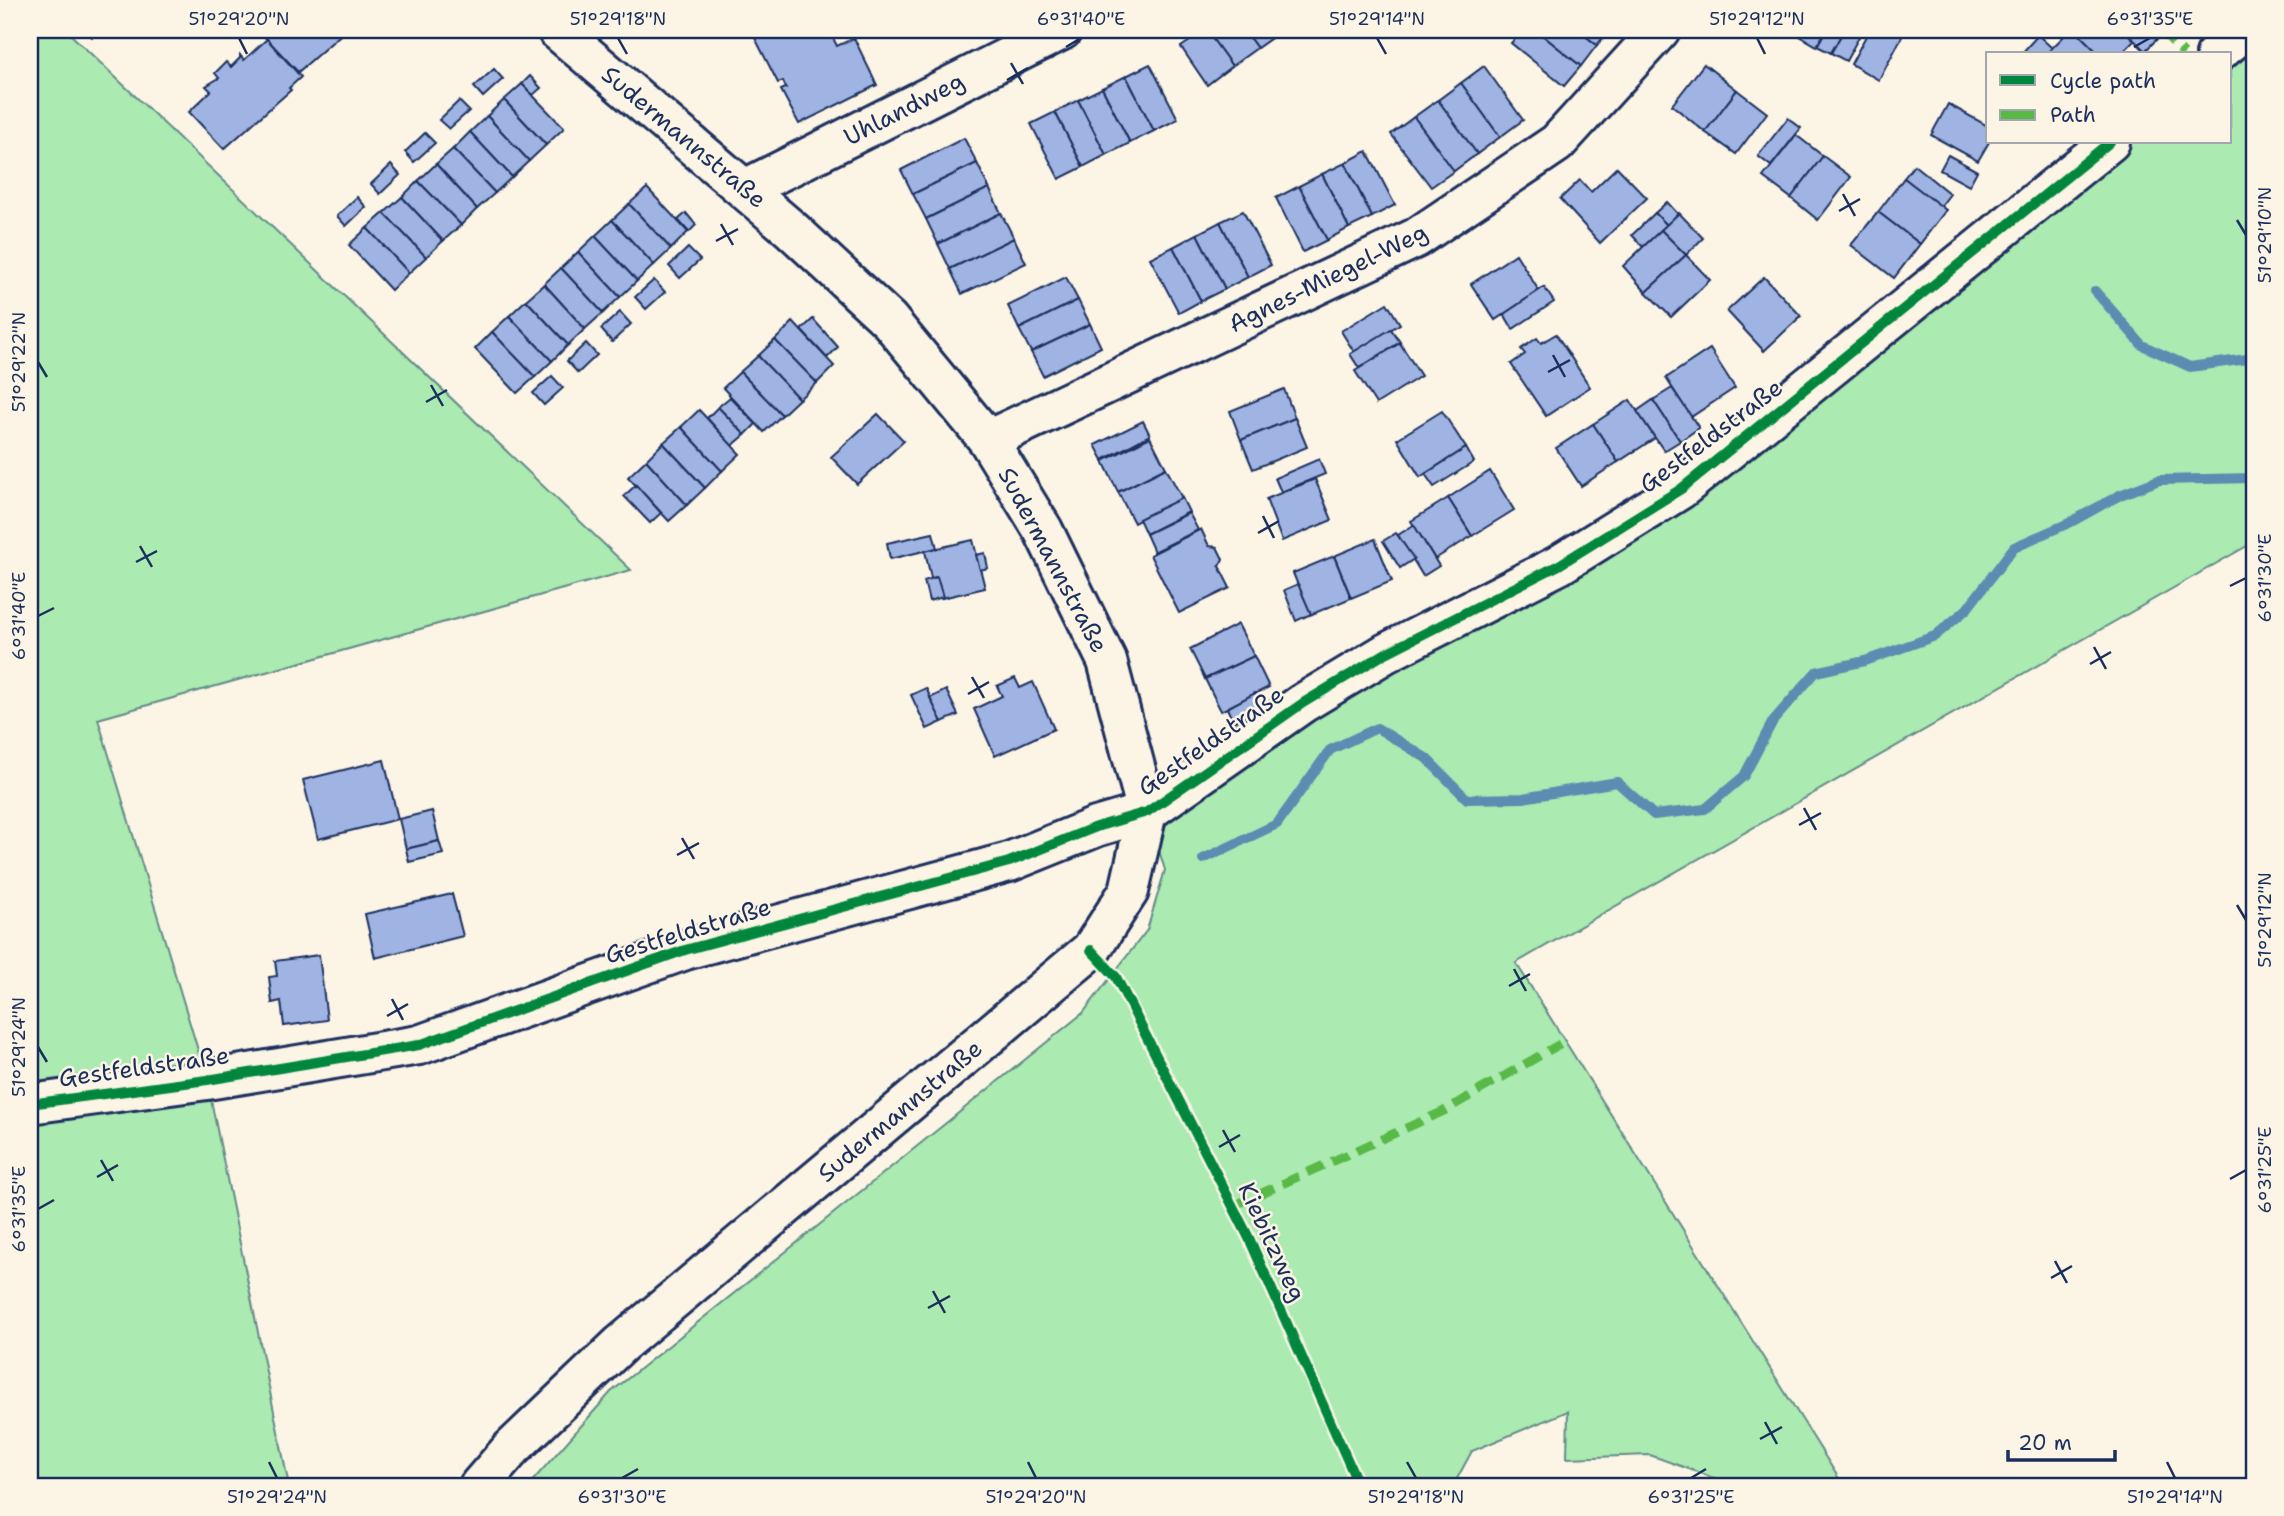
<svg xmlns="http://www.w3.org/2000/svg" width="2284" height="1516" font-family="'Shantell Sans',sans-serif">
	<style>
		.green { fill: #abeab1; stroke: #638c88; stroke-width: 2 }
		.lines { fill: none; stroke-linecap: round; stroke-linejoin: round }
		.stream { stroke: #5c8cb1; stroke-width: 10 }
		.building { fill: #9fb4e2; stroke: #1b2f5e; stroke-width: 2 }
		.minor-casing { stroke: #1b2f5e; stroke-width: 44 }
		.minor { stroke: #fcf5e5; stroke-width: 38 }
		.quiet { stroke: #58b947; stroke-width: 9; stroke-dasharray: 18 9; stroke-linecap: butt }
		.cycleway-casing { stroke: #fcf5e5; stroke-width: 15 }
		.cycleway { stroke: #00873e; stroke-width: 10 }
		.ticks { fill: none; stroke: #1b2f5e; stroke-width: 2.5 }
		.labels { text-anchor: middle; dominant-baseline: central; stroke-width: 5; stroke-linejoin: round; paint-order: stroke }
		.street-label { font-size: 24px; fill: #1b2f5e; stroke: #fcf5e5 }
		.neatline { fill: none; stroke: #1b2f5e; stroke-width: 2.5 }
		.ticks-label { font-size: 18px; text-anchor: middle; fill: #1b2f5e }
	</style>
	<rect width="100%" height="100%" fill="#fcf5e5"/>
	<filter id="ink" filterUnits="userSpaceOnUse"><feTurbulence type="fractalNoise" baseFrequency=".0143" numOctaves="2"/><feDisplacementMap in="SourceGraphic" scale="14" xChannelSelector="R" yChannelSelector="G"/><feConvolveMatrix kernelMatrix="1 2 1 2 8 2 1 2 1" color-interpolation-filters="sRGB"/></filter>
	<g filter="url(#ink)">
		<g class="green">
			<path d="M30,30H66L631,570L98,719L207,1080L289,1486H30Z"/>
			<path d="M2254,36V542L1516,963L1843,1485L1736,1486L1650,1455L1567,1458L1568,1411L1472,1451L1453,1486H528L611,1392L1083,1013L1147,930L1165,870L1147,812L1559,565L1990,242L2132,142H2230V54Z"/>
		</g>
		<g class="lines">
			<g class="stream">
				<path d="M2095,291L2142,345L2190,367L2254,358"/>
				<path d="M1203,859L1277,824L1330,750L1377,728L1426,758L1467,799L1523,798L1617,782L1654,815L1705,809L1744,776L1773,721L1816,672L1865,661L1935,636L1967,609L2014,547L2069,523L2120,495L2159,480L2254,478"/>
			</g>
		</g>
		<g class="building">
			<path d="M85,30H100L92,37Z"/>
			<path d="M269,30H346L298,72L263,35Z"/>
			<path d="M751,30H829L837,46L854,38L877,85L799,124L781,90L786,88L783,81L778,83Z"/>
			<path d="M1206,30H1244L1257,48L1232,66Z"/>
			<path d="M1206,30L1232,66L1207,85L1181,47Z"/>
			<path d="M1244,30H1283L1257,48Z"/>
			<path d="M1522,30H1536L1581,66L1564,86L1511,43Z"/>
			<path d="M1536,30H1578L1597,45L1581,66Z"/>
			<path d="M1578,30H1610L1597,45Z"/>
			<path d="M1790,30H1826L1817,46Z"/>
			<path d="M1826,30H1844L1831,53L1817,46Z"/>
			<path d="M1844,30L1861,33L1846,61L1831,53Z"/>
			<path d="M1869,30L1905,31L1879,80L1851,64Z"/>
			<path d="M2070,30H2075L2099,54H2050L2048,52Z"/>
			<path d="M2075,30H2124L2135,40L2121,54H2099Z"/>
			<path d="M2124,30H2147L2157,39L2145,51Z"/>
			<path d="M2038,35L2052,48L2048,52L2050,54H2021Z"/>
			<path d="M267,39L301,77L289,88L291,90L224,149L189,112L211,91L206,86L219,78L215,73L226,62L231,67L240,58V55L244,60Z"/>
			<path d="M1150,64L1178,119L1154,131L1126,76Z"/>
			<path d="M1704,64L1737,90L1705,132L1672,105Z"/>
			<path d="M1484,66L1523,120L1500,137L1461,83Z"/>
			<path d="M494,69L503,79L483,97L474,87Z"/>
			<path d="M530,76L541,88L533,95L522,84Z"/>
			<path d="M1126,76L1154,131L1130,143L1102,88Z"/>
			<path d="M1461,83L1500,137L1477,154L1438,100Z"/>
			<path d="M522,84L564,128L546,145L504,100Z"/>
			<path d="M1102,88L1130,143L1106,155L1078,100Z"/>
			<path d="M1737,90L1767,113L1736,154L1705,132Z"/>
			<path d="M504,100L546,145L529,161L487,116Z"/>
			<path d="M1078,100L1106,155L1083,167L1055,112Z"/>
			<path d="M1438,100L1477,154L1454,171L1414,117Z"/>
			<path d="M459,101L469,111L449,129L439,120Z"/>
			<path d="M1948,104L1988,126L1989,142L1978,161L1931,135Z"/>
			<path d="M1055,112L1083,167L1059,179L1031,124Z"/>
			<path d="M487,116L529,161L512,177L470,132Z"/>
			<path d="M1414,117L1454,171L1431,187L1391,134Z"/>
			<path d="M1788,118L1801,128L1771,166L1758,156Z"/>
			<path d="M470,132L512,177L495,193L453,149Z"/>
			<path d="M425,133L435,143L414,162L405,152Z"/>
			<path d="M1796,135L1823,156L1791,198L1763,177Z"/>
			<path d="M964,138L977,163L913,194L901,170Z"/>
			<path d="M453,149L495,193L477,209L436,164Z"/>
			<path d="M1367,151L1395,205L1372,217L1345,163Z"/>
			<path d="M1948,155L1977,171L1969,186L1940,170Z"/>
			<path d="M1823,156L1851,177L1818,220L1791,198Z"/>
			<path d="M977,163L989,188L926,219L913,194Z"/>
			<path d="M1345,163L1372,217L1349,228L1322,174Z"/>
			<path d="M436,164L477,209L461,225L418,181Z"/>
			<path d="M391,165L400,175L380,194L371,184Z"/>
			<path d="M1914,165L1950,194L1940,207L1904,178Z"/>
			<path d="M1617,167L1647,198L1600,243L1560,199L1580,180L1591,192Z"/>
			<path d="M1322,174L1349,228L1327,240L1299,186Z"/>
			<path d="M1904,178L1946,210L1920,244L1878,212Z"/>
			<path d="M418,181L461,225L443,241L402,197Z"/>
			<path d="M1299,186L1327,240L1303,252L1276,198Z"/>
			<path d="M647,188L688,232L671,249L629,204Z"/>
			<path d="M989,188L1001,213L938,244L926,219Z"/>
			<path d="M357,197L366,207L346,226L337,216Z"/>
			<path d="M402,197L443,241L426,257L384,213Z"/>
			<path d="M1667,202L1678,214L1667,225L1655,213Z"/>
			<path d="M629,204L671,249L654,265L612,220Z"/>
			<path d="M1243,211L1271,265L1248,277L1220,222Z"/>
			<path d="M1878,212L1920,244L1894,278L1851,245Z"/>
			<path d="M384,213L426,257L409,273L367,228Z"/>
			<path d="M686,213L696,225L689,232L678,220Z"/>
			<path d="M1001,213L1014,238L950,269L938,244Z"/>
			<path d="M1655,213L1667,225L1643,247L1632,235Z"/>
			<path d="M1679,213L1703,238L1686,255L1661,230Z"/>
			<path d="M612,220L654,265L637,281L595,236Z"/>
			<path d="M1220,222L1248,277L1225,289L1197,234Z"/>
			<path d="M367,228L409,273L391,290L349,245Z"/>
			<path d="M1661,230L1686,255L1646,292L1623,266Z"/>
			<path d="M1197,234L1225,289L1201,301L1173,247Z"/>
			<path d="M595,236L637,281L620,297L578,252Z"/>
			<path d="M1014,238L1026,263L962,294L950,269Z"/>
			<path d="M1173,247L1201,301L1179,313L1150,258Z"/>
			<path d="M688,248L700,260L680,278L669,266Z"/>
			<path d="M578,252L620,297L603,313L561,268Z"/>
			<path d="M1516,254L1539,291L1495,320L1471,284Z"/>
			<path d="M1686,255L1710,280L1671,317L1646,292Z"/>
			<path d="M561,268L603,313L585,329L544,284Z"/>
			<path d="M1066,277L1078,300L1019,329L1008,306Z"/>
			<path d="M1764,277L1801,316L1764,351L1727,311Z"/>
			<path d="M654,280L665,292L646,309L635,297Z"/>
			<path d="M544,284L585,329L568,345L526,300Z"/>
			<path d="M1544,287L1554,302L1513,329L1504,314Z"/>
			<path d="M526,300L568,345L552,361L509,316Z"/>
			<path d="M1078,300L1090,324L1031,352L1019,329Z"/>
			<path d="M1387,303L1400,324L1354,352L1341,331Z"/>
			<path d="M620,312L631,324L612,342L601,329Z"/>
			<path d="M509,316L552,361L535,377L492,332Z"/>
			<path d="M813,319L838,347L827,358L801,330Z"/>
			<path d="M793,322L834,366L817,383L775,340Z"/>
			<path d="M1090,324L1101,347L1043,376L1031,352Z"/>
			<path d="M1391,329L1400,342L1359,368L1350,354Z"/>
			<path d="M492,332L535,377L517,393L475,349Z"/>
			<path d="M1556,334L1590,387L1546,416L1511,364L1525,354L1521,349L1537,338L1541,343Z"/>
			<path d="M775,340L817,383L799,399L758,356Z"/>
			<path d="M586,343L597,355L578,373L567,361Z"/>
			<path d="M1400,343L1421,376L1376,404L1355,371Z"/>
			<path d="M1710,349L1735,388L1691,417L1666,378Z"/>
			<path d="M758,356L799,399L782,415L740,372Z"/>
			<path d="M740,372L782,415L764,432L723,388Z"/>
			<path d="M552,376L563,388L544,405L533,393Z"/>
			<path d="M1672,388L1699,428L1680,441L1653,400Z"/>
			<path d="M1284,389L1295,418L1241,440L1230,411Z"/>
			<path d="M730,397L756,424L745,435L718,407Z"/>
			<path d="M1630,400L1655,438L1618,462L1593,424Z"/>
			<path d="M1653,400L1680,441L1664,451L1637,411Z"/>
			<path d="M718,407L745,435L732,446L707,418Z"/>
			<path d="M699,410L740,454L722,471L681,427Z"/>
			<path d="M1442,411L1466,448L1420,477L1397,439Z"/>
			<path d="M878,414L904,441L857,484L831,457Z"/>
			<path d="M1295,418L1307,447L1253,469L1241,440Z"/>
			<path d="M1143,421L1150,435L1103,460L1095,445Z"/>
			<path d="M1593,424L1618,462L1581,486L1556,448Z"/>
			<path d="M681,427L722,471L705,488L663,443Z"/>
			<path d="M1150,437L1166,468L1118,492L1103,461Z"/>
			<path d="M663,443L705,488L687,505L646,460Z"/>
			<path d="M1466,448L1474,462L1434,487L1425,474Z"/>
			<path d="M1319,459L1325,474L1281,492L1275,478Z"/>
			<path d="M646,460L687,505L669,521L628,477Z"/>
			<path d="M1166,468L1182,498L1134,523L1118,492Z"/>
			<path d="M1490,471L1514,510L1472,536L1448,498Z"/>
			<path d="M1315,479L1332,520L1282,541L1266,499Z"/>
			<path d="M636,485L661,513L650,523L624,496Z"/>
			<path d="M1182,498L1189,512L1146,534L1139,519Z"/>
			<path d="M1448,498L1472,536L1435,559L1411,521Z"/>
			<path d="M1189,513L1198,530L1154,552L1146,534Z"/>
			<path d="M1414,525L1439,566L1423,576L1398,535Z"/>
			<path d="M1201,529L1209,546L1217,547L1223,559L1219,566L1230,588L1179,613L1150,555Z"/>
			<path d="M933,533L937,548L890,559L887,543Z"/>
			<path d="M1396,533L1414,559L1400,568L1383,541Z"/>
			<path d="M1375,539L1392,581L1351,598L1334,556Z"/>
			<path d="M973,540L985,588L942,598L937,577L931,578L925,551Z"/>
			<path d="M985,553L988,568L980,570L976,555Z"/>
			<path d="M1334,556L1351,598L1310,615L1293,573Z"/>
			<path d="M937,577L943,597L929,601L924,581Z"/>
			<path d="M1298,584L1311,614L1296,621L1284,590Z"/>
			<path d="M1238,624L1254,656L1205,679L1190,649Z"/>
			<path d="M1254,656L1269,687L1221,711L1205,679Z"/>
			<path d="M1015,678L1020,688L1033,682L1054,729L995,756L974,709L1002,696L997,686Z"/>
			<path d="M926,688L942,722L927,729L911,695Z"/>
			<path d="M946,690L958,715L942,722L930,698Z"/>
			<path d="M1255,693L1262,707L1233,722L1227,708Z"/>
			<path d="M384,760L398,819L318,839L303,780Z"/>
			<path d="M432,811L439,841L406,849L399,819Z"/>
			<path d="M439,841L443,854L409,862L406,849Z"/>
			<path d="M452,894L463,936L375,958L365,914Z"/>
			<path d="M319,955L327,1020L284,1026L281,1001L272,1003L269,977L277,976L275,961Z"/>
		</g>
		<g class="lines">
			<g class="minor-casing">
				<g id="minor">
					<path d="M2216,54L2246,30"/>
					<path d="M745,189L1062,30"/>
					<path d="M988,440L1416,238L1557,143L1660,30"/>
					<path d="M30,1104L207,1080L419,1045L685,950L1009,862L1096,827L1147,812L1303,703L1386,653L1559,565L1681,489L2110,142"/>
					<path d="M479,1486L511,1449L621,1344L1091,950L1129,891L1147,812L1107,661L1043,530L988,440L889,320L792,230L557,30"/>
				</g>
			</g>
			<use href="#minor" class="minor"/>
			<g class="quiet">
				<path d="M2161,30L2184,54"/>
				<path d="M2244,32L2254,37"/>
				<path d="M1233,1206L1444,1111L1560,1044"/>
			</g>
			<g class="cycleway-casing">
				<g id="cycleway">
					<path d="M1091,950L1116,977L1249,1238L1359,1486"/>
					<path d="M30,1104L207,1080L419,1045L685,950L1009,862L1096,827L1147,812L1303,703L1386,653L1559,565L1681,489L2110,142"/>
				</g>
			</g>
			<use href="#cycleway" class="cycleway"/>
		</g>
	</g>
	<path class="ticks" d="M239,38L247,54M618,38L627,54M1377,38L1386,54M1757,38L1765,54M1066,47L1081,38M2134,47L2150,38M1011,63L1023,84M1007,80L1028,68M1843,194L1855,216M1839,211L1860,199M2237,220L2246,235M721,224L733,245M716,241L738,229M1553,355L1565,377M38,362L47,377M1548,372L1570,360M431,385L443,406M426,402L447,390M1263,516L1274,538M1258,533L1279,521M140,546L152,567M136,562L157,551M2230,586L2246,578M38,616L54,608M2094,647L2106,669M2090,664L2111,652M972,677L984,698M968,694L989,682M1804,808L1816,830M1799,825L1821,813M682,838L694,859M677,855L699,843M2237,905L2246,920M1514,969L1526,991M1509,986L1530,974M392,999L403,1020M387,1016L408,1004M38,1047L47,1062M1223,1130L1235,1152M1219,1147L1240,1135M101,1160L113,1181M97,1177L118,1165M2230,1179L2246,1170M38,1209L54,1200M2055,1261L2067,1283M2051,1278L2072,1266M933,1291L945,1313M928,1308L950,1296M1765,1422L1777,1444M1760,1439L1782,1427M269,1462L277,1478M1028,1462L1036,1478M1407,1462L1416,1478M2167,1462L2175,1478M622,1478L638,1469M1691,1478L1706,1469"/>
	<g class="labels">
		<g class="street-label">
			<text transform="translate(904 109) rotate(-27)">Uhlandweg</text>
			<text transform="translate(684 137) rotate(40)">Sudermannstraße</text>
			<text transform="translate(1328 278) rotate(-26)">Agnes-Miegel-Weg</text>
			<text transform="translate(1711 436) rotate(-37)">Gestfeldstraße</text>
			<text transform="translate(1053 560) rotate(62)">Sudermannstraße</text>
			<text transform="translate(1211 741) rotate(-35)">Gestfeldstraße</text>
			<text transform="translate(688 931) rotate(-17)">Gestfeldstraße</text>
			<text transform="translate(144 1067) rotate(-8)">Gestfeldstraße</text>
			<text transform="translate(900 1111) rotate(-40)">Sudermannstraße</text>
			<text transform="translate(1272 1242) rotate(65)">Kiebitzweg</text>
		</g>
	</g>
	<rect width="2284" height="1516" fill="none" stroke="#fcf5e5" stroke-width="77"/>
	<rect x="1986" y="52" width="245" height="91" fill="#fcf5e5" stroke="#a2a6af" stroke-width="2"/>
	<rect x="2000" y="75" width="35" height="10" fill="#00873e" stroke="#a2a6af" stroke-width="2"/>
	<text x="2050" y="88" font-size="21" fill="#1b2f5e">Cycle path</text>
	<rect x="2000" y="110" width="35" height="10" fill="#58b947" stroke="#a2a6af" stroke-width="2"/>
	<text x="2050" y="122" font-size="21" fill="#1b2f5e">Path</text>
	<path d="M2008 1450v10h107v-10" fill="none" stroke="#1b2f5e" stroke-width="3.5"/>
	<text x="2018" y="1450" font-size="21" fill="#1b2f5e" stroke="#fcf5e5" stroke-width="5" paint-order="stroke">20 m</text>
	<rect x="38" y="38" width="2208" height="1440" class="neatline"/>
	<g class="ticks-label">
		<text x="239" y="25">51°29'20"N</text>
		<text x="618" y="25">51°29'18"N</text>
		<text x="1081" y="25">6°31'40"E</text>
		<text x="1377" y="25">51°29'14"N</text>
		<text x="1757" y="25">51°29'12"N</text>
		<text x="2150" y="25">6°31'35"E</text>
		<text transform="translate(2265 235) rotate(-90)" y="6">51°29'10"N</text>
		<text transform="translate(19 362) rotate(-90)" y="6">51°29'22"N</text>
		<text transform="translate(2265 578) rotate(-90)" y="6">6°31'30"E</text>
		<text transform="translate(19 616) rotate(-90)" y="6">6°31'40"E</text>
		<text transform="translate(2265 920) rotate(-90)" y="6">51°29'12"N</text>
		<text transform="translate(19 1047) rotate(-90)" y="6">51°29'24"N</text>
		<text transform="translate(2265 1170) rotate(-90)" y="6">6°31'25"E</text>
		<text transform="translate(19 1209) rotate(-90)" y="6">6°31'35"E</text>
		<text x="277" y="1503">51°29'24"N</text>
		<text x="622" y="1503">6°31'30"E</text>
		<text x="1036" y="1503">51°29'20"N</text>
		<text x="1416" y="1503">51°29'18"N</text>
		<text x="1691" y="1503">6°31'25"E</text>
		<text x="2175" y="1503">51°29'14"N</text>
	</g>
</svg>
